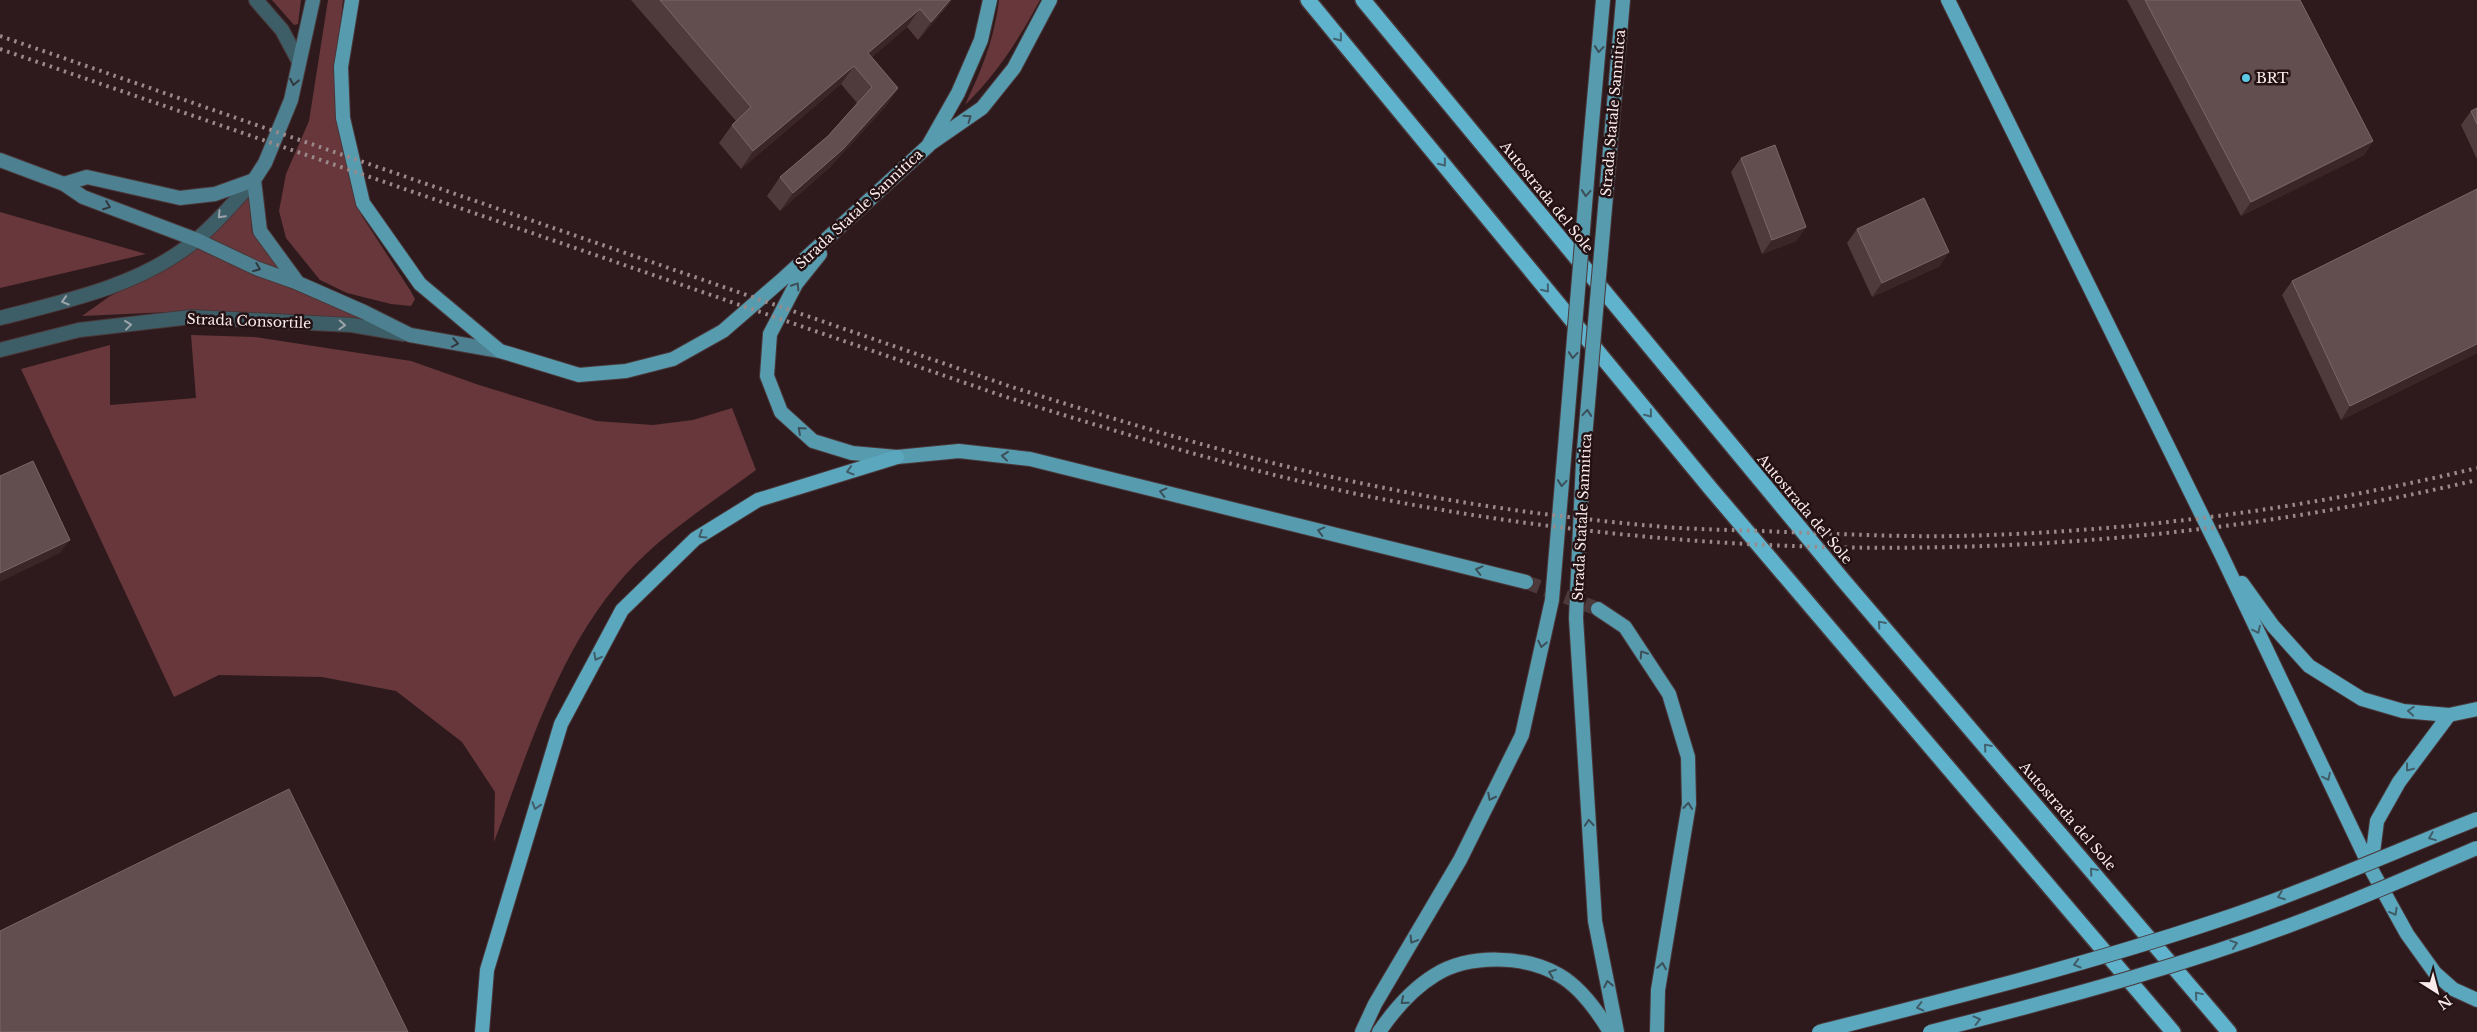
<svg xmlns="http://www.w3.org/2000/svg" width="2477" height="1032" font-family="'Libre Baskerville',serif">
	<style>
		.green { fill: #67373b }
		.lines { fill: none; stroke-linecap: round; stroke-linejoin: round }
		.primary-tunnel { stroke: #4c393b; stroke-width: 14; stroke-dasharray: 14 7; stroke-linecap: butt }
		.tertiary-casing { stroke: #4a3739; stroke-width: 16 }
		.secondary-casing { stroke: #4a3739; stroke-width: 16 }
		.primary-casing { stroke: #4a3739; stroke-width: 16 }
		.trunk-casing { stroke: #4a3739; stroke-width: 16 }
		.motorway-casing { stroke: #4a3739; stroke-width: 18 }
		.tertiary { stroke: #3e5e67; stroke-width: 14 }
		.secondary { stroke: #4d8090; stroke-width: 14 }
		.primary { stroke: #579baf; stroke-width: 14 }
		.trunk { stroke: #5ba7be; stroke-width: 14 }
		.motorway { stroke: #5fb3cc; stroke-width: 15 }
		.rail { stroke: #9b8a8b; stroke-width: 4; stroke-dasharray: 2.5 5; stroke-linecap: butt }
		.primary-bridge-casing { stroke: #4a3739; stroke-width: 16; stroke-linecap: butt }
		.trunk-bridge-casing { stroke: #4a3739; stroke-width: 16; stroke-linecap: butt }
		.primary-bridge { stroke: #579baf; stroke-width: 14 }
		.trunk-bridge { stroke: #5ba7be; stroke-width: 14 }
		.wall { fill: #503b3c }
		.shaded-wall { fill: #3b2627 }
		.building { fill: #624e4f; stroke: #7a6767 }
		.oneway { stroke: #426270 }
		.oneway2 { stroke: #3b4f59 }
		.oneway3 { stroke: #32383f }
		.oneway4 { stroke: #9ca4a9 }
		.oneway5 { stroke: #405c68 }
		.poi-dot { fill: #5bc8e6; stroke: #241113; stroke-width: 2 }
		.labels { text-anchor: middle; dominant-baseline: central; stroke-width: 5; stroke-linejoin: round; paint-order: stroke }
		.poi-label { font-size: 14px; fill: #f9ebeb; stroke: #241113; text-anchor: start }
		.street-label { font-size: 14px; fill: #f9ebeb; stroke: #241113 }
	</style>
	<rect width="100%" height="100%" fill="#2e1a1c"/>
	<g class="green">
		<path d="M272,0H301L298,24L294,25Z"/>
		<path d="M328,0H343L336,66V114L354,194L362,216L410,290L415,299L411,306L391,304L347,293L320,280L286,238L279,211L286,174L309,121Z"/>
		<path d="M999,0H1040C1017,42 999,71 965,105C982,69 994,40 999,0Z"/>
		<path d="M249,197L252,233L297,291L367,321L191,311L82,316L110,296L158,273L201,245Z"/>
		<path d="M0,212L146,254L0,288Z"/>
		<path d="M191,335L255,337L411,361L479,385L596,421L653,425L693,420L732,408L756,470C721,496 679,523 647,553C565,628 532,741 494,842L495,792L462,742L396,691L322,677L219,675L174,697L21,369L110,345V405L196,398Z"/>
	</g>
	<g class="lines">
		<path class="primary-tunnel" d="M1526,582L1598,609"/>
		<g class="tertiary-casing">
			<g id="tertiary">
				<path d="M256,0L282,30L298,60"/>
				<path d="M0,318C67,301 142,285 196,240C217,223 236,200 254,180"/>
				<path d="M0,350L79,330L191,317L352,325L404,334"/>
			</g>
		</g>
		<g class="secondary-casing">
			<g id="secondary">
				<path d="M313,0L291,100L265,163L254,180L260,231L298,283L364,312L410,335L500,351"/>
				<path d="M0,160L64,184L83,197L197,240L256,268L298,283"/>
				<path d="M64,184L87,177L180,198L215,194L254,180"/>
			</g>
		</g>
		<g class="primary-casing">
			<g id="primary">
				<path d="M352,0L341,67L343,118L363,203L420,284L500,351L579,375L626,371L673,359L723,331L784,278L928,146L958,93L981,40L990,0"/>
				<path d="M930,144L982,108L1014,68L1050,0"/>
				<path d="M1590,145L1603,0"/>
				<path d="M1608,173L1623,0"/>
				<path d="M820,254L796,284L770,334L767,376L781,412L813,441L852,453L897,457L959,451L1030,459L1526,582"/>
				<path d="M1583,461L1576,618L1595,921L1617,1032"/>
				<path d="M1598,609L1625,627L1669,694L1688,757L1689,804L1658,990L1657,1032"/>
				<path d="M1362,1032L1375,1004L1460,860L1522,735L1552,600L1566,435"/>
				<path d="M1379,1032C1394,1010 1412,989 1435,975C1469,954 1525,955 1559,975C1580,987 1598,1012 1610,1032"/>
			</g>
		</g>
		<g class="trunk-casing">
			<g id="trunk">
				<path d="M1948,0L2221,554L2371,869L2407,934L2435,973L2453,989L2477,1000"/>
				<path d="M2242,583L2273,626L2309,666L2362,699L2403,711L2449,715L2477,709"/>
				<path d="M2371,868L2377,821L2399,782L2449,715"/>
				<path d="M482,1032L487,970L561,724L622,610L695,539L758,500L897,457"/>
			</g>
		</g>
		<g class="motorway-casing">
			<g id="motorway">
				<path d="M1308,0L1711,489L2173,1032"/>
				<path d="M1363,0L1843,580L2229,1032"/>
			</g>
		</g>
		<use href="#tertiary" class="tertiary"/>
		<use href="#secondary" class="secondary"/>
		<use href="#primary" class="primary"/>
		<use href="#trunk" class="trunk"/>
		<use href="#motorway" class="motorway"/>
		<g class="rail">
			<path d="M0,36L1006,385C1132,425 1259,464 1390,489C1480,507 1573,519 1665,527C1704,530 1745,530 1784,532C1842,534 1899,537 1957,536C2131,532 2307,509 2477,468"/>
			<path d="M0,49L1003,396C1130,436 1257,475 1387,500C1747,569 2120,564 2477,480"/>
		</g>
		<g class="primary-bridge-casing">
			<g id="primary-bridge">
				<path d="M1566,435L1590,145"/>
				<path d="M1583,461L1608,173"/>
			</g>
		</g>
		<g class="trunk-bridge-casing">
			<g id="trunk-bridge">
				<path d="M1819,1032C1952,998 2085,965 2216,921C2304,892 2391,853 2477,819"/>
				<path d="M1930,1032C2064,998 2199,962 2327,911C2378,891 2427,869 2477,848"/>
			</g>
		</g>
		<use href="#primary-bridge" class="primary-bridge"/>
		<use href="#trunk-bridge" class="trunk-bridge"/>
	</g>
	<g class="wall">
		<path d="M631,0H952L944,10L918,40L907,27L872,57L898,88L886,106L830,167L780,211L767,196L780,177L828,136L857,103L841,84L741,169L719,143L732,125L736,121Z"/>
		<path d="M2127,0H2300L2373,141L2364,155L2241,216Z"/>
		<path d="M2477,108V159L2461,125L2471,111Z"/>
		<path d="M1741,158L1806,227L1796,241L1762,254L1731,172Z"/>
		<path d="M1857,229L1940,266L1872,297L1847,243Z"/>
		<path d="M2292,281L2477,353L2341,420L2282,295Z"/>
	</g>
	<g class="shaded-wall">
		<path d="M950,0H952L944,10L918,40L931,22Z"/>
		<path d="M920,9L907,27L857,70L868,53Z"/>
		<path d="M854,66L841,84L741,169L753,151Z"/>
		<path d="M898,88L886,106L830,167L780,211L793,193Z"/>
		<path d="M2373,141L2364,155L2241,216L2251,202Z"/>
		<path d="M1806,227L1796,241L1762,254L1772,240Z"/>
		<path d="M1949,252L1940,266L1872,297L1882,283Z"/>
		<path d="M2477,344V353L2341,420L2350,406Z"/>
		<path d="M70,540L60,553L0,582V573Z"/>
	</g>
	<g class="building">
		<path d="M660,0H950L931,22L920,9L868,53L898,88L843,149L793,193L780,177L828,136L872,87L854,66L753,151L732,125L751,107Z"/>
		<path d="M2145,0H2300L2373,141L2251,202Z"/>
		<path d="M2477,108V124L2471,111Z"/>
		<path d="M1775,145L1806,227L1772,240L1741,158Z"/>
		<path d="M2477,189V344L2350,406L2292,281Z"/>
		<path d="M1924,198L1949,252L1882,283L1857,229Z"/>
		<path d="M33,461L70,540L0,573V476Z"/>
		<path d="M289,789L408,1032H0V931Z"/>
	</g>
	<defs><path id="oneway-chevron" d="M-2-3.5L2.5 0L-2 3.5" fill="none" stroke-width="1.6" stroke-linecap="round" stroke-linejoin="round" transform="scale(1.25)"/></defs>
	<g class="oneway">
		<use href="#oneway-chevron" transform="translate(1339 38) rotate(51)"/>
		<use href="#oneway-chevron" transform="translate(1443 163) rotate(51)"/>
		<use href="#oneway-chevron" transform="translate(1546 289) rotate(51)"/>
		<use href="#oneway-chevron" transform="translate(1649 414) rotate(51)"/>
		<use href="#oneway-chevron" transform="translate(1881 624) rotate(-131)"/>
		<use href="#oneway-chevron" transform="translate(1987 747) rotate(-131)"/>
		<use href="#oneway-chevron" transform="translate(2093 871) rotate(-131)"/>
		<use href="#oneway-chevron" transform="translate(2198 995) rotate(-130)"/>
	</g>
	<g class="oneway2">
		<use href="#oneway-chevron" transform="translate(1599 49) rotate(95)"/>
		<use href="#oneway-chevron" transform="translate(968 118) rotate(-35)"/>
		<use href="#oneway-chevron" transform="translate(1586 193) rotate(95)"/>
		<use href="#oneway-chevron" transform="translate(796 286) rotate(-58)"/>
		<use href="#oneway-chevron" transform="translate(1573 355) rotate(95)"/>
		<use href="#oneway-chevron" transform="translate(1587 413) rotate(-85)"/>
		<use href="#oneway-chevron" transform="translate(801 430) rotate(-138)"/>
		<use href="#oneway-chevron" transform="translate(1005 456) rotate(-174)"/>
		<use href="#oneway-chevron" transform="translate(1562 483) rotate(95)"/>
		<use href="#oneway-chevron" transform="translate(1163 492) rotate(-166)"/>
		<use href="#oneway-chevron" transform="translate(1321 531) rotate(-166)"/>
		<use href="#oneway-chevron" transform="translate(1479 570) rotate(-166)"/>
		<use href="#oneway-chevron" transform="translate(1542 644) rotate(102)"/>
		<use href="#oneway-chevron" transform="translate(1643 654) rotate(-123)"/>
		<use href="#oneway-chevron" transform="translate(1491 797) rotate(117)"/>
		<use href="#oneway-chevron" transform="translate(1688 806) rotate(-84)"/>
		<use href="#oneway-chevron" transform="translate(1589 823) rotate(-94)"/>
		<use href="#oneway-chevron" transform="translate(1413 940) rotate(121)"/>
		<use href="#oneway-chevron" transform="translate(1662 966) rotate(-81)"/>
		<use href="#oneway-chevron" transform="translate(1552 973) rotate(-159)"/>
		<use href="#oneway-chevron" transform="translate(1608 984) rotate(-101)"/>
		<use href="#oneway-chevron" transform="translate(1404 1001) rotate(140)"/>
	</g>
	<g class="oneway3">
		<use href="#oneway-chevron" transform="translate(294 82) rotate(101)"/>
		<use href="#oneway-chevron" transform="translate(107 206) rotate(21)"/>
		<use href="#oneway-chevron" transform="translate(257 268) rotate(22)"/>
		<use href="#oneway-chevron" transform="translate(455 343) rotate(10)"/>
	</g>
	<g class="oneway4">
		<use href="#oneway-chevron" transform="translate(221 215) rotate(134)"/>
		<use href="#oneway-chevron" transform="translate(65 301) rotate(163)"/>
		<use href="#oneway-chevron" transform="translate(128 325) rotate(-7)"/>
		<use href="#oneway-chevron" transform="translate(342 325) rotate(3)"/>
	</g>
	<g class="oneway5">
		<use href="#oneway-chevron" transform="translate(850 471) rotate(163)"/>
		<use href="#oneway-chevron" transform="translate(702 535) rotate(148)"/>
		<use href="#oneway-chevron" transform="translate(2257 630) rotate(64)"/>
		<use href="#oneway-chevron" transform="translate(597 657) rotate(118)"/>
		<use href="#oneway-chevron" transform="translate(2411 711) rotate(-175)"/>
		<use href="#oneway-chevron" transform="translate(2409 768) rotate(127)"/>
		<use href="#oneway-chevron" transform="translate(2327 777) rotate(64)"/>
		<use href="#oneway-chevron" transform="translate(536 806) rotate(107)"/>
		<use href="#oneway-chevron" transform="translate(2432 837) rotate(158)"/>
		<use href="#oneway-chevron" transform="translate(2281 896) rotate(159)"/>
		<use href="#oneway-chevron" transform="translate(2394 912) rotate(61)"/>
		<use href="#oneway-chevron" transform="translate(2234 944) rotate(-18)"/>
		<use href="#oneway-chevron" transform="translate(2077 964) rotate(164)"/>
		<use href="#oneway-chevron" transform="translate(1920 1007) rotate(166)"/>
		<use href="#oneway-chevron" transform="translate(1977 1020) rotate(-14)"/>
	</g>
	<circle class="poi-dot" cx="2246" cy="78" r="5"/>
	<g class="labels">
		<g class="poi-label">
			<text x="2256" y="78">BRT</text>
		</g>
		<g class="street-label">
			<text transform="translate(1613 113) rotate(-85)">Strada Statale Sannitica</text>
			<text transform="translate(1547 197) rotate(51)">Autostrada del Sole</text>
			<text transform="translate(859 209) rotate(-43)">Strada Statale Sannitica</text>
			<text transform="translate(249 321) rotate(2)">Strada Consortile</text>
			<text transform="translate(1805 509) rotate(50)">Autostrada del Sole</text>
			<text transform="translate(1582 517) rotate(-87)">Strada Statale Sannitica</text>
			<text transform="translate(2068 816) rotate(49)">Autostrada del Sole</text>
		</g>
	</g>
	<g transform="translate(2437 992) rotate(144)" stroke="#241113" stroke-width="4" paint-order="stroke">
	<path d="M0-4L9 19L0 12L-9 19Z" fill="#f9ebeb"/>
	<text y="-8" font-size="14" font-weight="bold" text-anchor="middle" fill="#f9ebeb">N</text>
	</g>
</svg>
